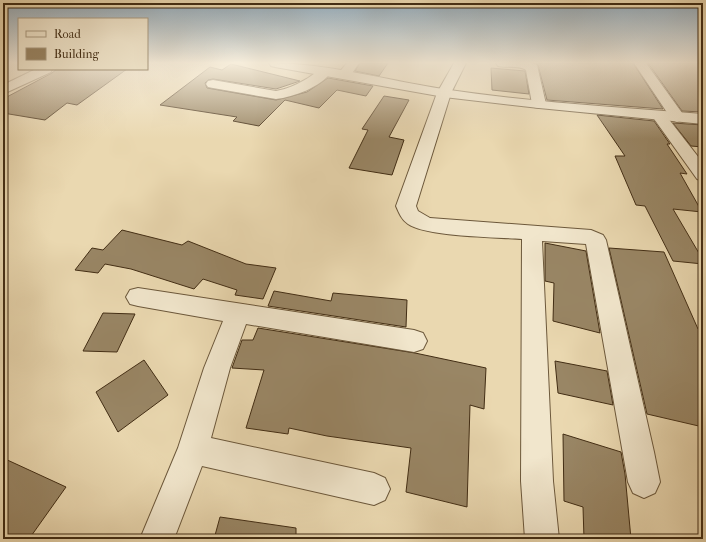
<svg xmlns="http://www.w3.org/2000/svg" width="706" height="542" font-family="'IM FELL French Canon',serif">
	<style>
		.building { fill: #998665; stroke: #422d14 }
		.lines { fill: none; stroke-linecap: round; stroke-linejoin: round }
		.minor-casing { stroke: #6c583b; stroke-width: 2 }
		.tertiary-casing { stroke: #6c583b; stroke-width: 2 }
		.minor { fill: #f1e6cc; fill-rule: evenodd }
		.tertiary { fill: #f1e6cc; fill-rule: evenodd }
	</style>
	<rect width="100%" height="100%" fill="#ead8b0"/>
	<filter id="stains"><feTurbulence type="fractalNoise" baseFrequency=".005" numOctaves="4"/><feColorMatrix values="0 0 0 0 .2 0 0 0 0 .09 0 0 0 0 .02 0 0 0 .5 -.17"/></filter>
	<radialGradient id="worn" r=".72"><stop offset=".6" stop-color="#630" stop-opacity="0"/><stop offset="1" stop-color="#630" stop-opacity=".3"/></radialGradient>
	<g class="building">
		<path d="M360,63H388L379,76L355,71Z"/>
		<path d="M536,63H633L663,109L547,100L538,65Z"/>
		<path d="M648,63H703V112L682,111Z"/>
		<path d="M231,64L300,81L276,89L213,79L208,80L205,83L207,88L276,100L307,92L328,78L373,86L366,96L337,90L319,108L285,100L259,126L233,121L237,117L160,105L210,67L222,70Z"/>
		<path d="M491,68L525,71L529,94L492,90Z"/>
		<path d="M57,69H127L77,105L67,103L45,120L3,113V99L52,73Z"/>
		<path d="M384,96L409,100L389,137L404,140L392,175L349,168L368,130L362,129Z"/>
		<path d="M597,115L654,121L670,144H667L687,174L680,173L702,212L673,209L703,260V264L673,261L645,206L636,205L615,156H625Z"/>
		<path d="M673,123L703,125V147L691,146Z"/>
		<path d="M122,230L182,245L188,241L246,264L276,268L263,299L235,295L237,290L203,279L194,289L131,269L105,264L98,273L75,270L92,248L103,250Z"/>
		<path d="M545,243L586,251L600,333L553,321L554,283L545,281Z"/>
		<path d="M609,248L664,252L698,329H703V427L647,414Z"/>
		<path d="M274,291L331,301L333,293L407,300L406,327L268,306Z"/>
		<path d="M103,313L135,314L117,352L83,351Z"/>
		<path d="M258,328L415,353L486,368L484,409L470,405L467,507L406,492L411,448L327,436L289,428L288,434L246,428L264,370L232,368L242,340H253Z"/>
		<path d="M144,360L168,395L118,432L96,392Z"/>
		<path d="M555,361L607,371L613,405L558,393Z"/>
		<path d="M563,434L621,452L625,474L631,539H584L583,507L564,501Z"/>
		<path d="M3,458L66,487L29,539H3Z"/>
		<path d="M220,517L296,528V539H214Z"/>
	</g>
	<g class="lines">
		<g class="minor-casing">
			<g id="minor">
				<path d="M347,63H359L349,78H339L337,75Z"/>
				<path d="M454,63H466L451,93L416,206L418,211L430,218L591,230L603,235L606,240L654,452L660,482L655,493L644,498L633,493L628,482L586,244L542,241L553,481L559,539H525L521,481L522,239C496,237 427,237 408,224C402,220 399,213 396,206L437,93Z"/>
				<path d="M496,63H532L537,65L546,104L544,107L539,108L534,107L532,104L526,70C518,65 507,68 498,66Z"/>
				<path d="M634,63H646L685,117L682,120L677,122L672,120Z"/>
				<path d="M325,68L330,69L331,72C321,87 294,97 276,99L213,88L208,87L206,84L208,81L213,80L276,91C288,89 298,84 308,78C314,74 319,70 325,68Z"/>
				<path d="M659,112L664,113L703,163V181L697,179L652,116L654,113Z"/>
				<path d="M138,288L414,330L423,333L427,341L423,349L414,352L246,324L230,368L211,438L374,473L385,478L390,489L385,500L374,505L202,466L174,539H140L178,448L204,368L223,321L138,306L130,304L126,297L130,290Z"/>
			</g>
		</g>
		<g class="tertiary-casing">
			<g id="tertiary">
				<path d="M269,63C327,63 385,80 443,89C529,102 616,107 703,114V124L539,108L444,97L275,67L271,66Z"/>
				<path d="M36,69H52L51,72L3,94V85Z"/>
			</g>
		</g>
		<use href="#minor" class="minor"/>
		<use href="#tertiary" class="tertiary"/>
	</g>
	<linearGradient id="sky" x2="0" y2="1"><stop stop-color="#92abbc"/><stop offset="0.45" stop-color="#f6eddb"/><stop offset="1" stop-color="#f6eddb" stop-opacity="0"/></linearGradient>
	<rect width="706" height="139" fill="url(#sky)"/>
	<rect width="706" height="542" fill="none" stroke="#ead8b0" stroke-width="16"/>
	<rect x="4" y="4" width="698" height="534" fill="none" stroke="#422d14" stroke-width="2"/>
	<rect x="8" y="8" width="690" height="526" fill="none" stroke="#422d14"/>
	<rect x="18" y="18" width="130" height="52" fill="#f1e6cc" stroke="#ab9c82"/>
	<rect x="26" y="31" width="20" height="6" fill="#f1e6cc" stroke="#ab9c82"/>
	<text x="54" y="38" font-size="12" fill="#422d14">Road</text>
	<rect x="26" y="48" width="20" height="12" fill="#998665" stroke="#ab9c82"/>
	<text x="54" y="58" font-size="12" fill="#422d14">Building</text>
	<rect width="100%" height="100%" filter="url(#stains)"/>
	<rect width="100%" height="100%" fill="url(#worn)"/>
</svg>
